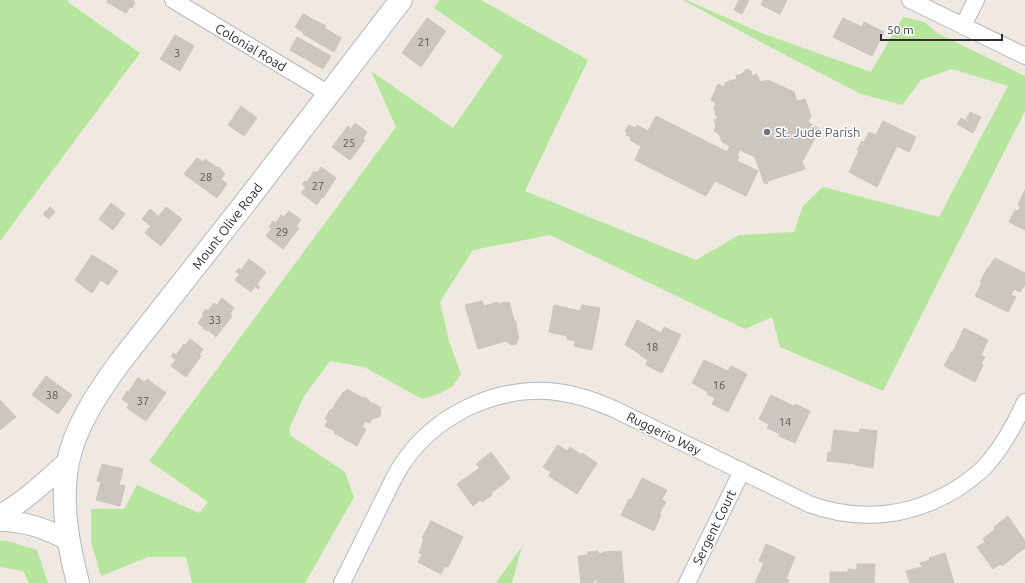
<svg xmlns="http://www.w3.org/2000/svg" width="1025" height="583" font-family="Ubuntu,sans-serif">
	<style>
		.green { fill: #b6e59e }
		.building { fill: #cbc7bf; stroke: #cbc5ba }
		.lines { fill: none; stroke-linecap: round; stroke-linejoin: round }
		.minor-casing { stroke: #b4b7c1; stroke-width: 18 }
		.tertiary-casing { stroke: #b4b7c1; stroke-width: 22 }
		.secondary-casing { stroke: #b4b7c1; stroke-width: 24 }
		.minor { stroke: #fff; stroke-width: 16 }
		.tertiary { stroke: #fff; stroke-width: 20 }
		.secondary { stroke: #fff; stroke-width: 22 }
		.worship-dot { fill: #6b7280; stroke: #fff; stroke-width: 1.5 }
		.labels { text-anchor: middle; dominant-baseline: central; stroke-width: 3; stroke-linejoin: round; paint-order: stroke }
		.number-label { font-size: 11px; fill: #555452 }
		.street-label { font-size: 13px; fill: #2e2e2e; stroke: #fff }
		.worship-label { font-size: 13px; fill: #5b616d; stroke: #fff; text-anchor: start }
	</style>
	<rect width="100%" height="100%" fill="#efe9e1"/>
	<g class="green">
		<path d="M0,0H68V2L140,53L0,241Z"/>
		<path d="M440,0H481L588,60L525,191L696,260L739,235L794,232L803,206L823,187L939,217L1008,86L952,69L921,80L902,105L861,94L772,48L683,0H686L764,34L871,72L903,17L924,22L937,33L1025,76V111L883,391L780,347L772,317L745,329L550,235L473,250L440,302L449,341L461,374L453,386L441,393L422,399L364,367L330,361L304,396L289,429L291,436L345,472L354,497L305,583H192L186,557H148L101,576L91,542V509H124L137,485L199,513L208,502L149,461L396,127L371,71L453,128L503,56L434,8Z"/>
		<path d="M0,541H7L37,550L48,583H29L23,571L0,567Z"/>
		<path d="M522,546L512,583H496Z"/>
	</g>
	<g class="building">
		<path d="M108,0H133V1L135,2L132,8L130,7L126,13L107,2Z"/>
		<path d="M739,0H749L742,14L734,10Z"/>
		<path d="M763,0H787L780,14L761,5Z"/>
		<path d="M303,14L326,26L324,28L341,38L334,52L303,34L304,33L295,27Z"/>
		<path d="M427,18L446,31L421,67L402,53Z"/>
		<path d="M843,18L862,27L864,22L884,32L872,56L833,37Z"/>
		<path d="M175,35L194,46L180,71L160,59Z"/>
		<path d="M297,37L331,56L323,69L290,50Z"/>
		<path d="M746,69L751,71L752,76L757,74L760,82L768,80L794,92L797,101L805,99L811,116L808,122L820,129L802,162L805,169L768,181V183L765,184V183H764L755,157L740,150L737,156L739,157L737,161L758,171L746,196L715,181L706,196L635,160L641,146L630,140L631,137L626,135L627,133L625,131L629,125L636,128L637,125L648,131L656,116L727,152L730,146L722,142L719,134L714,131L716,126L714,120L717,119L714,108L716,103L711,100L718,84L724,87L726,82L737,79L736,76L742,74Z"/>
		<path d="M241,106L257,118L244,136L228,125Z"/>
		<path d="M970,112L981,117L977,125L966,119Z"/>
		<path d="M961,118L977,126L973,133L957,124Z"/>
		<path d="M883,121L916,137L909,152L897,146L877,187L849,172L859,151L857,150L862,141L864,142L869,132L876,135Z"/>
		<path d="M355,123L367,132L363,138L365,140L350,160L332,147L348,126L351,129Z"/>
		<path d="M197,158L203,162L205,159L218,168L219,167L221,169V170L225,174L221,179L227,184L217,198L184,174Z"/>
		<path d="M321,167L336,178L323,198L322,197L317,205L301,193L306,187L302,184L305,181L307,182L314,171L317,173Z"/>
		<path d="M1025,190V230L1009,222L1015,210L1018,211L1021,207L1018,205Z"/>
		<path d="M111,203L125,214L113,230L99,219Z"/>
		<path d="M50,207L55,212L49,219L43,214Z"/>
		<path d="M166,207L182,219L161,246L145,233Z"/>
		<path d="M150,209L158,216L151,226L142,219Z"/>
		<path d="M289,211L301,220L296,226L299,228L283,249L266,236L272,228L269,227L273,221L276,223L281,215L284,217Z"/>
		<path d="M92,255L118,271L108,285L101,280L92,293L75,280Z"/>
		<path d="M995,258L1025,273V286L1023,287L1020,292L1014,289L1011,295L1016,297L1008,312L975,296L982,283L980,282L988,267H989Z"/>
		<path d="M249,259L266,272L257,284L260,287L258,289L255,286L251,292L235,280L240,274L236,272L239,268L241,270Z"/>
		<path d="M222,298L234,308L230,314L232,316L216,337L208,330L207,331L203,328H204L198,323L204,315L202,314L206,309L208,311L214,303L217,305Z"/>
		<path d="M482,301L484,306L498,302L499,304L505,302L506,303L509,302L514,320H515L517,325L516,326L519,338L516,344L511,345L506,341L478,349L465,305Z"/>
		<path d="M554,305L580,311L582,305L600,308L592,350L574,346L575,341L567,339V336L549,332Z"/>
		<path d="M637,320L661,333L664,327L681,335L662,373L646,365L648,360L640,355V354L625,345Z"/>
		<path d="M964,328L988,340L981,355L985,357L981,364L983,365L975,382L944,366L952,351L953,352Z"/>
		<path d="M190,339L203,349L199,355L201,356L186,377L171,366L176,360L171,356L174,353L176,355L184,344L186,345Z"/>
		<path d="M704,360L728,371L731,366L747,374L728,412L712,404L715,398L707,394L708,392L692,383Z"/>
		<path d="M46,376L72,395L58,414L32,395Z"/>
		<path d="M138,377L144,382L147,379L166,393L146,421L127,408L129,404L122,399L127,391L129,392Z"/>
		<path d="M347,389L363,398L364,397L369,400L368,401L380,407L381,413L379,417L372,419L370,423L365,421L363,426H361L366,429L357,446L334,433L335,431L325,426L328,420L325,419L330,410L331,411L339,398H340L343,392H345Z"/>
		<path d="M771,395L793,406L795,404L810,411L795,443L779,436L780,434L767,428L769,424L759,419Z"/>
		<path d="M0,400L16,417L0,430Z"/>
		<path d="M860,429L877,431L873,468L855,465V464L827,461L828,452H831L834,430L859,433Z"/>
		<path d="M558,445L567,451L570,447L581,455L582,453L597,463L577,494L549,476L551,472L543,467Z"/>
		<path d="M491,452L510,478L506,481V482L491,493L492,495L482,502L480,500L473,506L457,484L480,468L476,464Z"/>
		<path d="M102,464L123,469L119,485L125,486L120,506L96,500L101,482L97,481Z"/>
		<path d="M642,478L667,490L662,499V500L666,502L659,514L661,515L654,531L621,515L629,499L631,500Z"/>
		<path d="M1008,516L1025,541V548L1018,553H1017L1016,554V555L1002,566L1000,564L993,569L977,547L985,542L983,539L995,529L994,527Z"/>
		<path d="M431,521L463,537L448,567L445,566L441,574L418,562L422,554L419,553L424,539L422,538Z"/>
		<path d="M766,544L795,557L786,579L789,580L787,583H755L764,563L759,561Z"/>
		<path d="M598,551L599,554L603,553V552L621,551L624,583H597V580H594V582L581,583L578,556L588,555V552Z"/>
		<path d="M945,553L954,583H910L906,571L922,567L920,563L930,560L929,558Z"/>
		<path d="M857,564H875L874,583H830V572H848V569L857,570Z"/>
	</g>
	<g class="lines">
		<g class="minor-casing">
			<g id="minor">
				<path d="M173,0L319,88L328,95"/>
				<path d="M910,0L1025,56"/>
				<path d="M963,26L976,0"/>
				<path d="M342,583L395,476C427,417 497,382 564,393C582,396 598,402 614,409L809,504C861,523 914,517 961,486C971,479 981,472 989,462C1004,444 1015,424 1025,402"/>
				<path d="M687,583L742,471"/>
			</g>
		</g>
		<g class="tertiary-casing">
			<g id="tertiary">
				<path d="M0,515C25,501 47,480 68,461"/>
				<path d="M0,521C25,521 48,529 69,541"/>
			</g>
		</g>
		<g class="secondary-casing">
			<path id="secondary" d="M78,583C68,544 60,502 68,462C75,426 99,391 120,362L249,198L401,0"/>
		</g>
		<use href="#minor" class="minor"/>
		<use href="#tertiary" class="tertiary"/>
		<use href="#secondary" class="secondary"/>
	</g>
	<circle class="worship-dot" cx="767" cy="132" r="4"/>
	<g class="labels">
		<g class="number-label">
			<text x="424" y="42">21</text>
			<text x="177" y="53">3</text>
			<text x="349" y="143">25</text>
			<text x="206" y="177">28</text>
			<text x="318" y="186">27</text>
			<text x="282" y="232">29</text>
			<text x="215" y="320">33</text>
			<text x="652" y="347">18</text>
			<text x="719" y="385">16</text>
			<text x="52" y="395">38</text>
			<text x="143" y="401">37</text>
			<text x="785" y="422">14</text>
		</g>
		<g class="street-label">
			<text transform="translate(251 47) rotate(31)">Colonial Road</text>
			<text transform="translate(227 226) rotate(-52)">Mount Olive Road</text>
			<text transform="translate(664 433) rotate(26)">Ruggerio Way</text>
			<text transform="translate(714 527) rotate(-64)">Sergent Court</text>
		</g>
		<g class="worship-label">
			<text x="775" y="132">St. Jude Parish</text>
		</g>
	</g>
	<path d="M881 34v6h121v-6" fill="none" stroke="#2e2e2e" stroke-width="2"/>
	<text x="887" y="34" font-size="12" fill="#2e2e2e" stroke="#ffffff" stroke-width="3" paint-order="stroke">50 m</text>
</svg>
